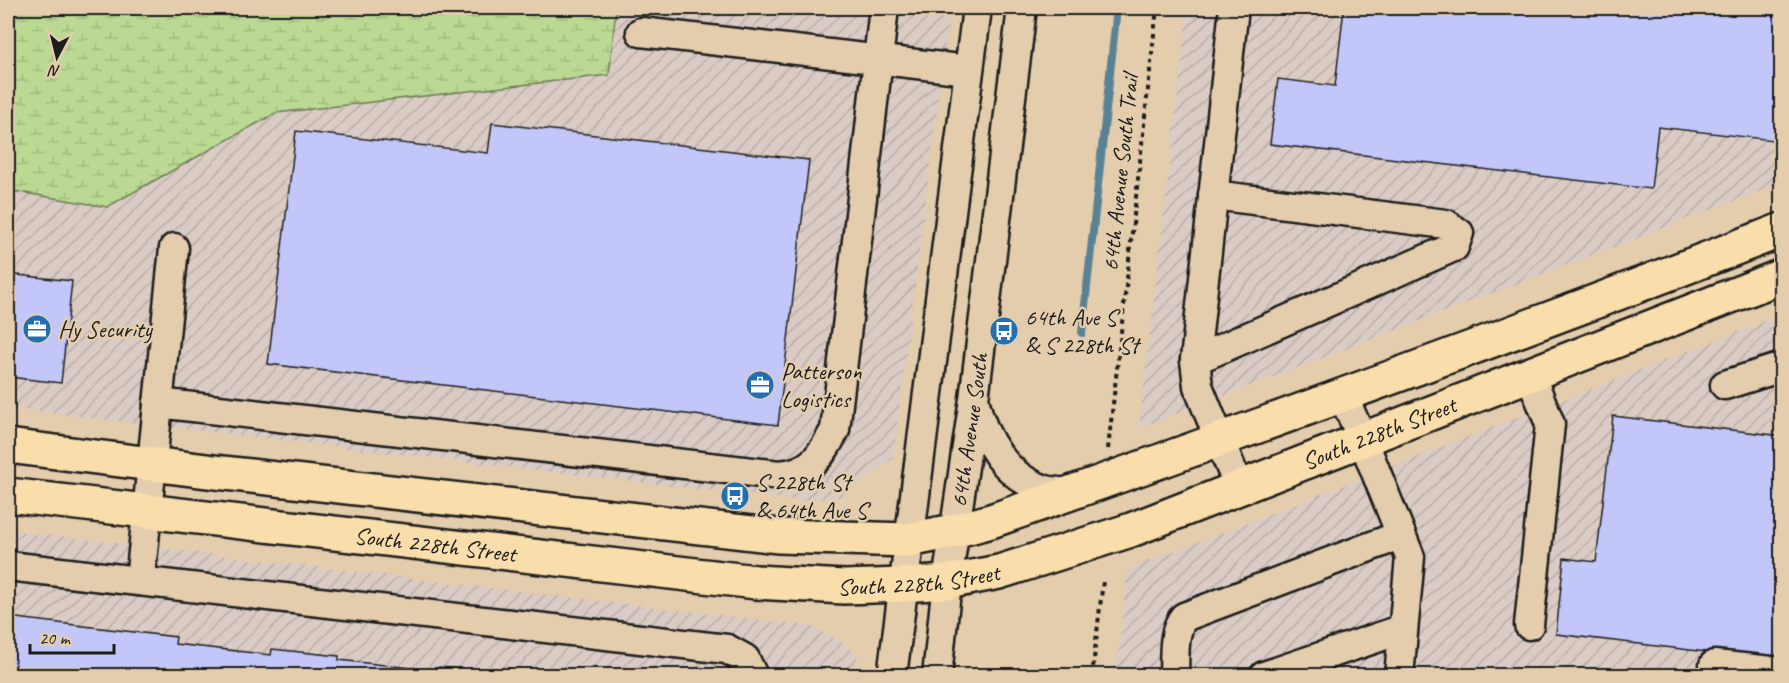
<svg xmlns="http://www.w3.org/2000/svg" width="1789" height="683" font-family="Caveat,sans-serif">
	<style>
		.industrial { fill: url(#industrial-furrows) }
		.wetland { fill: url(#wetland-marsh); stroke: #6c7a57; stroke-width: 1.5 }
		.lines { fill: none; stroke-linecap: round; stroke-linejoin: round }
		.stream { stroke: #5a8295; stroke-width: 8 }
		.building { fill: #c2c6f8; stroke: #1c1c1c; stroke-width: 1.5 }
		.minor-casing { stroke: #1c1c1c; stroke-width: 33 }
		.major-casing { stroke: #1c1c1c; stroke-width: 38 }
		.path { stroke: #1c1c1c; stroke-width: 4; stroke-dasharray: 4.5 4.5; stroke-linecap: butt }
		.minor { stroke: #e4cdad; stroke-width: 28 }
		.major { stroke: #f9deab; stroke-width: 33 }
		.labels { text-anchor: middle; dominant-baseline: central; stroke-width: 5; stroke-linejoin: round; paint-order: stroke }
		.street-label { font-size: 24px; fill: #1c1c1c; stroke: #e4cdad }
		.poi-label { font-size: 24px; fill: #1c1c1c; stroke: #e4cdad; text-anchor: start }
	</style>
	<defs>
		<pattern id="industrial-furrows" width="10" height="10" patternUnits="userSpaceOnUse" patternTransform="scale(1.5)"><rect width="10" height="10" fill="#dacbc4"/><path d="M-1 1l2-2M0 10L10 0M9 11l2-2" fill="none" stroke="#baaea8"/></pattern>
		<pattern id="wetland-marsh" width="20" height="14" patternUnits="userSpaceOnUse" patternTransform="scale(1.5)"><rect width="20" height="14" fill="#bbd992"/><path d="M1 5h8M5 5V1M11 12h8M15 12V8" fill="none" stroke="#a0ba7d"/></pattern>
	</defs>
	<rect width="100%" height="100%" fill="#e4cdad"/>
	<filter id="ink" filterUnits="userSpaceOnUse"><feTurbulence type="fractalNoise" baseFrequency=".0167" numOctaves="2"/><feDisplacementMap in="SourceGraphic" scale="12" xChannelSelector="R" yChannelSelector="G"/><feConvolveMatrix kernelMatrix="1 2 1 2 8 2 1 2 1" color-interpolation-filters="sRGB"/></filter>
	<g filter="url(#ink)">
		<g class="industrial">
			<path d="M616,8H950L893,458L843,496L800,501L8,408V190L107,207L276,113L609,75Z"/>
			<path d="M1188,8H1781V183L1139,428Z"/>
			<path d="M1781,315V675L1115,676L1128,569Z"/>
			<path d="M8,530L810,626L836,639L856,653L862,676H8Z"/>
		</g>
		<path class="wetland" d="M8,8H616L609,75L276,113L107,207L8,190Z"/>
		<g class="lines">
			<path class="stream" d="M1082,333L1117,8"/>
		</g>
		<g class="building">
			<path d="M1344,8H1782V141L1658,127L1651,189L1270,144L1278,79L1335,86Z"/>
			<path d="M492,123L809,160L778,425L268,364L296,131L488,153Z"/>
			<path d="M8,274L72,281L61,383L8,377Z"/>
			<path d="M1613,416L1782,436V661L1556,634L1564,558L1596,562Z"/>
			<path d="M8,617L176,637L175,644L271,655L272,649L339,656V660L439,671V667L509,676H8Z"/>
		</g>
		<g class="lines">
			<g class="minor-casing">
				<g id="minor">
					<path d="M1234,8L1195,360L1198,386L1239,488"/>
					<path d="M641,32L968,70"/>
					<path d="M1195,360L1454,247L1459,233L1446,224L1213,195"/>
					<path d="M1725,385L1782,367"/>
					<path d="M1342,394L1363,440L1410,557L1399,676"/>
					<path d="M158,403L779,475C811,473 821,456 835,430L884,8"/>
					<path d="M975,403C984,440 1006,478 1046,490C1053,492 1062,492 1069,493"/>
					<path d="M8,566L727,649L745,659L753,676"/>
					<path d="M140,581L174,248"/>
					<path d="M1529,625L1550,424L1530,374"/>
					<path d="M1714,665L1782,672"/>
					<path d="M892,676L977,8"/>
					<path id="s1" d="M937,676L947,582L974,399L1022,8"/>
					<path d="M1174,676C1175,658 1172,631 1184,617L1401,535"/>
					<path d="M1264,676L1403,629"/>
				</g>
			</g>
			<g class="major-casing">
				<g id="major">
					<path d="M8,446L215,472L779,536L908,540L954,531L991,521C1256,428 1520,332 1782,230"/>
					<path id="s2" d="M8,495L756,582L844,587L902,585L947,582L999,572L1131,530L1782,276"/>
				</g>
			</g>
			<g class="path">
				<path d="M1108,449L1157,8"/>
				<path d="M1092,676L1103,581"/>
			</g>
			<use href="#minor" class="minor"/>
			<use href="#major" class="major"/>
		</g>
	</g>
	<defs>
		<g id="office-disc" transform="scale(1.5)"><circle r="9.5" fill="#1f6fb2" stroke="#e4cdad"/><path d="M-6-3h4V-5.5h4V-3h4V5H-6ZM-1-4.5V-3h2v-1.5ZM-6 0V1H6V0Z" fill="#fff"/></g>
		<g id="bus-disc" transform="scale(1.5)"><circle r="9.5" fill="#1f6fb2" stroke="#e4cdad"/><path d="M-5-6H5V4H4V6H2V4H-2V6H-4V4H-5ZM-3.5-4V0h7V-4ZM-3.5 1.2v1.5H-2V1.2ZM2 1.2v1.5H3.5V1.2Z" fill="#fff"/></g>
	</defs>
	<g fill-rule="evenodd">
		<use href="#office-disc" x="37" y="329"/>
		<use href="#bus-disc" x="1004" y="331"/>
		<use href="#office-disc" x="760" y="385"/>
		<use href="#bus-disc" x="735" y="496"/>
	</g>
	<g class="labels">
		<g class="street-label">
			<text transform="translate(1120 173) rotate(-84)">64th Avenue South Trail</text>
			<text stroke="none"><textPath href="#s1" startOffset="248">64th Avenue South</textPath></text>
			<text stroke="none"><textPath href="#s2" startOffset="1402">South 228th Street</textPath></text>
			<text stroke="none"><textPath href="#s2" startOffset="430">South 228th Street</textPath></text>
			<text stroke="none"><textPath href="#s2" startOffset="916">South 228th Street</textPath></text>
		</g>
		<g class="poi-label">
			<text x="1025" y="317">64th Ave S<tspan x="1025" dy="28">&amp; S 228th St</tspan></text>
			<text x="58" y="329">Hy Security</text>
			<text x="781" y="371">Patterson<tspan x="781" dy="28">Logistics</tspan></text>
			<text x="756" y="482">S 228th St<tspan x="756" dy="28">&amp; 64th Ave S</tspan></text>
		</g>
	</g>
	<rect width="1789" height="683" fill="none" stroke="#e4cdad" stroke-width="30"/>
	<rect x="15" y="15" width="1759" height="653" fill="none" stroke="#1c1c1c" stroke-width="2" filter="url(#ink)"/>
	<g transform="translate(57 57) rotate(187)" stroke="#e4cdad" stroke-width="4.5" paint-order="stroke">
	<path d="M0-4.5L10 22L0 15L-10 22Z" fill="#1c1c1c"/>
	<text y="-9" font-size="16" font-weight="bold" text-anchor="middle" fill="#1c1c1c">N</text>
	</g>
	<path d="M30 644v9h84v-9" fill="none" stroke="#1c1c1c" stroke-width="3"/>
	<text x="39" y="644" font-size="18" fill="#1c1c1c" stroke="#e4cdad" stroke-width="4.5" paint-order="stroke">20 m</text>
</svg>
